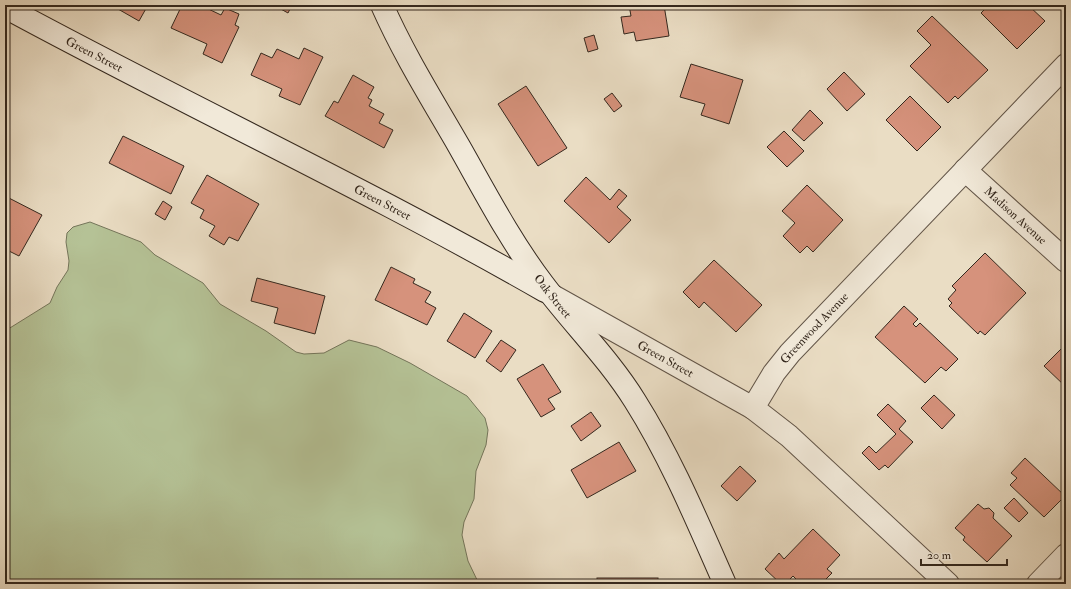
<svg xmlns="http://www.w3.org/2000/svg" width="1071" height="589" font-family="'IM FELL Double Pica',serif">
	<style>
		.green { fill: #b5c296; stroke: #74755a }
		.building { fill: #d6927c; stroke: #34281e }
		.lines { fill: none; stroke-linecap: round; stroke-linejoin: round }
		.street-casing { stroke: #625548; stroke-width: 24 }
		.secondary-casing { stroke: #34281e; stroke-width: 24 }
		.street { stroke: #f1e9d9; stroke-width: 22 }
		.secondary { stroke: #f1e9d9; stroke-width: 22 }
		.labels { text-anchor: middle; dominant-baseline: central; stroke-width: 3; stroke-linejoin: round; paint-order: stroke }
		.street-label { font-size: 12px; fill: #34281e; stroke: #f1e9d9 }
	</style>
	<rect width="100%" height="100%" fill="#eaddc4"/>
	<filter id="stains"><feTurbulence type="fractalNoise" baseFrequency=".005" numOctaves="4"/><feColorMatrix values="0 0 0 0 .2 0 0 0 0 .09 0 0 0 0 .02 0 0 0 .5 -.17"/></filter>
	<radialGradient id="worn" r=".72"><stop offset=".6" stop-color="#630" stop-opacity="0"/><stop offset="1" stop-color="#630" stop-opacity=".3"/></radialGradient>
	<path class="green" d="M90,222L141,242L155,255L203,283L220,304L266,331L296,352L304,354L324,353L349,340L377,347L410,363L467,396L485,418L488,430L486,445L476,471L474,499L464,522L462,535L468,561L479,584H5V331L50,303L57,287L68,270L69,261L66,242L67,233L73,227Z"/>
	<g class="building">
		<path d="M111,5H148L139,21Z"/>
		<path d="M182,5H200L221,15L225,8L239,14L235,25L239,27L222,63L203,54L207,44L171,28Z"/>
		<path d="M280,5H292L288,13L279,8Z"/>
		<path d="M629,5H664L669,36L636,41L634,32L624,34L621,17L631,16Z"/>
		<path d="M989,5H1028L1045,21L1017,49L981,13Z"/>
		<path d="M932,16L988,70L958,99L955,96L948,103L910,66L931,45L917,31Z"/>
		<path d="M594,35L598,49L588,52L584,38Z"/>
		<path d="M304,48L323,57L300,105L279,96L282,89L251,75L261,53L272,58L277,49L299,59Z"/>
		<path d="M691,64L743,80L729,124L701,115L705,104L680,97Z"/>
		<path d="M844,72L865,94L847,111L827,89Z"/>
		<path d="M353,75L374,87L368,98L372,100L369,106L384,114L379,123L393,130L384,148L325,116L334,101L338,103Z"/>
		<path d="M526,86L567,148L538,166L498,104Z"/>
		<path d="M612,93L622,106L614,112L604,99Z"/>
		<path d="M910,96L941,127L917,151L886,120Z"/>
		<path d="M810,110L823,123L804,141L792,130Z"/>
		<path d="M784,131L804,151L787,167L767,147Z"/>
		<path d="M123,136L184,166L171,194L109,163Z"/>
		<path d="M207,175L259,204L238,241L229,237L224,245L209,236L215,226L200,218L204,210L191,203Z"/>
		<path d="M586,177L610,200L619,189L627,196L617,207L631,220L609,243L564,201Z"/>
		<path d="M807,185L843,220L813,252L807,246L800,253L783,236L795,223L782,211Z"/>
		<path d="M5,196L42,215L19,256L5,249Z"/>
		<path d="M163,201L172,207L165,220L155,214Z"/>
		<path d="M985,253L1026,293L985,335L980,331L978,334L949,306L952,303L948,299L956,290L952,286Z"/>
		<path d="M714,260L762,305L736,332L704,302L699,308L683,292Z"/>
		<path d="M391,267L415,279L413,283L431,292L425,302L436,308L427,325L375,300Z"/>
		<path d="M257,278L325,296L315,334L274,323L278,308L251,301Z"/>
		<path d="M904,306L918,319L913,324L916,327L920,323L958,359L946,371L941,367L925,383L875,337Z"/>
		<path d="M464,313L492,331L475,358L447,341Z"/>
		<path d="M501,340L516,350L501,372L486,361Z"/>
		<path d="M1066,344V387L1044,366Z"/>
		<path d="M543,364L561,392L548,399L555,409L541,417L517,379Z"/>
		<path d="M934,395L955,415L942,429L921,408Z"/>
		<path d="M888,404L906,421L899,429L913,442L888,468L885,465L879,470L862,453L869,446L876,453L896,434L877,415Z"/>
		<path d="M591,412L601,426L581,441L571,426Z"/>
		<path d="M619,442L636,471L587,498L571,470Z"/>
		<path d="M1025,458L1065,496L1044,517L1010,485L1017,478L1011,473Z"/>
		<path d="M740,466L756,481L737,501L721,486Z"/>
		<path d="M1014,498L1028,513L1019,522L1004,508Z"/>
		<path d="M978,504L984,509L989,508L994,513L993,518L1012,536L987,562L963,540L965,537L955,528Z"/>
		<path d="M813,529L840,555L827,569L832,573L821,584H801L793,576L785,584H781L765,569L779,553L784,559Z"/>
		<rect x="597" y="578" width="61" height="6"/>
	</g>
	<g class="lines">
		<g class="street-casing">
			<g id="street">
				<path id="s1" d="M965,170L1066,261"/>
				<path id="s2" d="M553,296L753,408"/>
				<path id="s3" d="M948,584L789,436L753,408L774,373L790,353L1066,65"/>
				<path d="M1038,584L1066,555"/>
			</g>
		</g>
		<g class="secondary-casing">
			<g id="secondary">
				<path id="s4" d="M382,5C404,55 433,101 460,148C486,194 511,242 543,284C573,324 609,359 635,401C671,458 698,523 725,584"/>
				<path id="s5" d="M5,7C184,104 369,190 545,291"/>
			</g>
		</g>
		<use href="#street" class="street"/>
		<use href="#secondary" class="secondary"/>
	</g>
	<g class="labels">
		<g class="street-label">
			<text stroke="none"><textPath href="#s5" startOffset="101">Green Street</textPath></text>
			<text stroke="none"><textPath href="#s5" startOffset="425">Green Street</textPath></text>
			<text stroke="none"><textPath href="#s1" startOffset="68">Madison Avenue</textPath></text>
			<text stroke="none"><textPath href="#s4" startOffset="338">Oak Street</textPath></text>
			<text stroke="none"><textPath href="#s3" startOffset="364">Greenwood Avenue</textPath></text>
			<text stroke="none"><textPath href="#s2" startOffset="129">Green Street</textPath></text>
		</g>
	</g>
	<rect width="1071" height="589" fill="none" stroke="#eaddc4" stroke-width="20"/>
	<rect x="6" y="6" width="1059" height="577" fill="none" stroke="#34281e" stroke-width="2"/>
	<rect x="10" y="10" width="1051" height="569" fill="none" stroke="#34281e"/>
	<path d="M921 559v6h86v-6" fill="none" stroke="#34281e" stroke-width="2"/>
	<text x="927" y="559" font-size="12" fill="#34281e" stroke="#f1e9d9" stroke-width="3" paint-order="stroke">20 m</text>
	<rect width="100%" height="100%" filter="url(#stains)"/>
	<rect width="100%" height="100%" fill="url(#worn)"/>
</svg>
